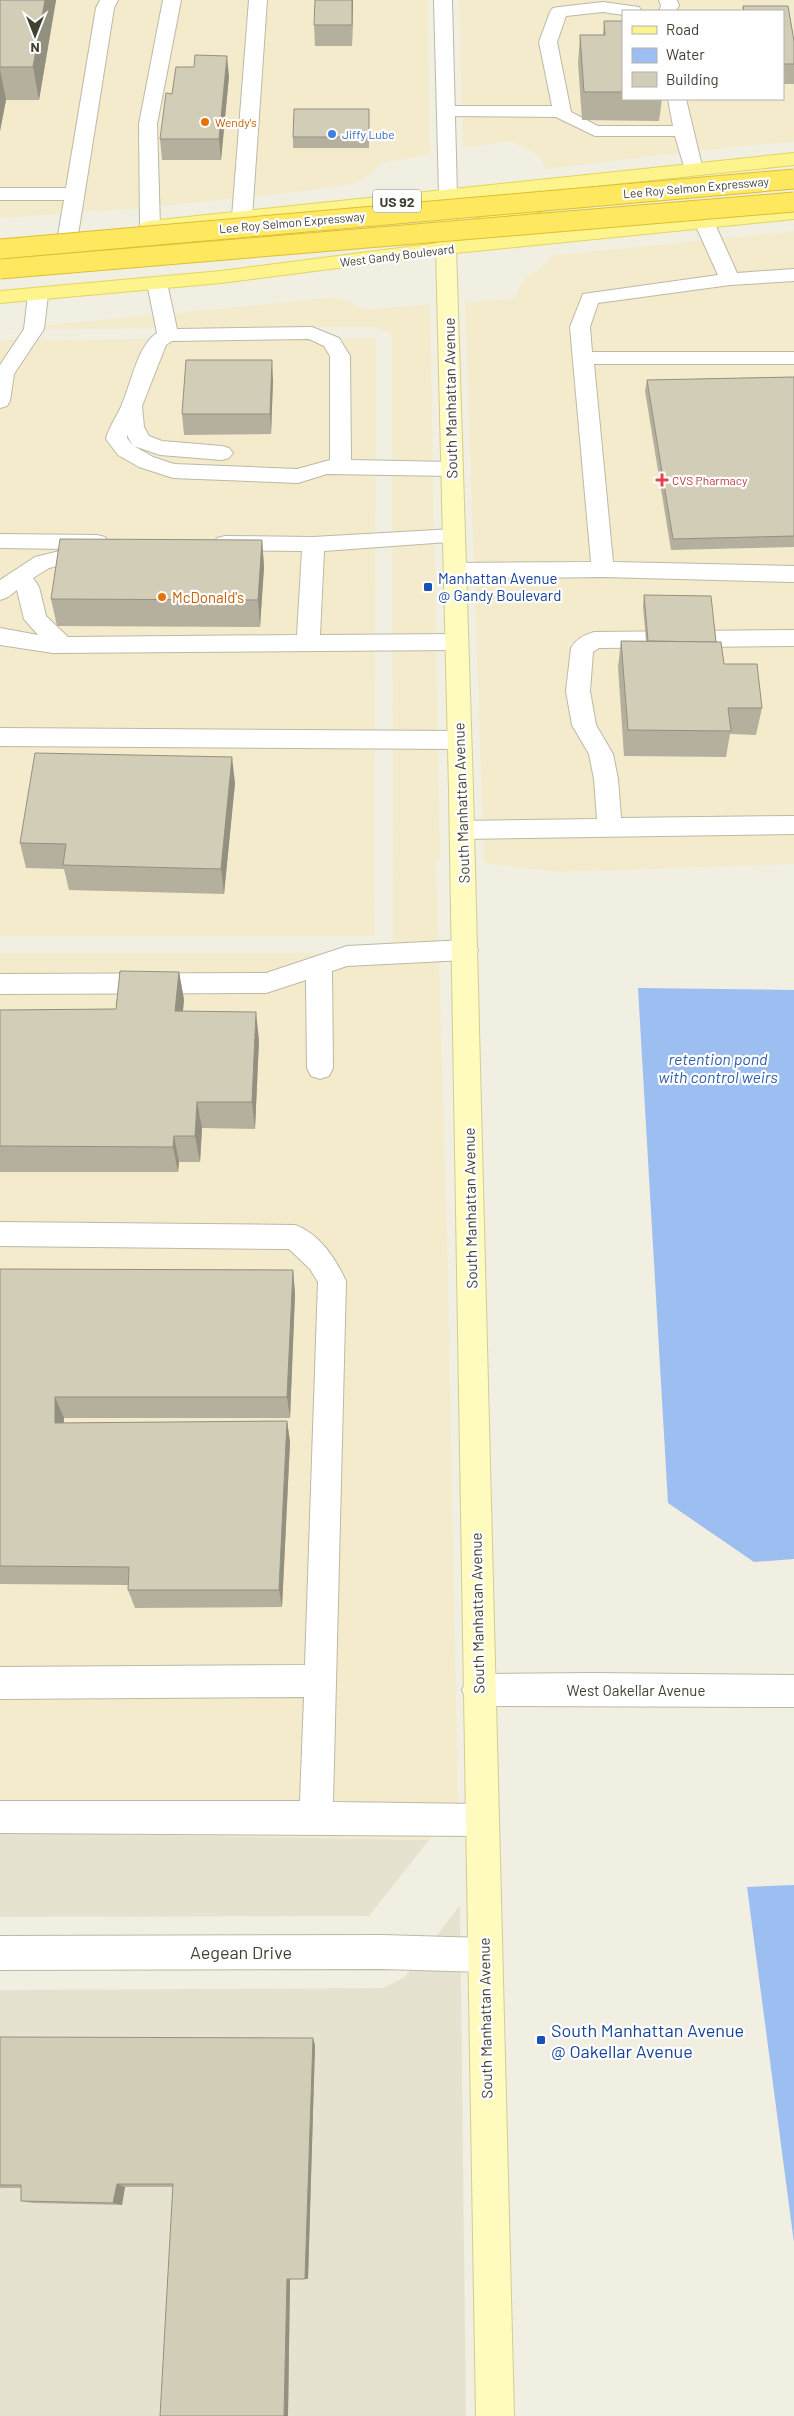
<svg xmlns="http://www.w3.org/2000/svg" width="794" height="2416" font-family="Barlow,sans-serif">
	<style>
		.residential { fill: #e5e3d0 }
		.commercial { fill: #f4ebcc; fill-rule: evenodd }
		.water { fill: #9cbef0 }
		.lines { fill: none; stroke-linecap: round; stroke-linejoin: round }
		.service-casing { stroke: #bcb9a5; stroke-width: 2 }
		.minor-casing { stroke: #bcb9a5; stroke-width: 2 }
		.tertiary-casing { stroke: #bcb9a5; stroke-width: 2 }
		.secondary-casing { stroke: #d2cd91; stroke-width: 2 }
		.primary-casing { stroke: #e3d55e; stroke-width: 2 }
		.service { fill: #fff; fill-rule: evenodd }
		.minor { fill: #fff; fill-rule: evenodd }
		.tertiary { fill: #fff; fill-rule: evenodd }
		.secondary { fill: #fffbbe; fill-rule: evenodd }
		.primary { fill: #fef48e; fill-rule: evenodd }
		.motorway-bridge-casing { stroke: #ddbf30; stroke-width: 21; stroke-linecap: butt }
		.motorway-bridge { stroke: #fee860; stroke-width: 19 }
		.wall { fill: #b5b09d }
		.shaded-wall { fill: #939080 }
		.building { fill: #d2cdb7; stroke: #939080 }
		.food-dot { fill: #e8710a; stroke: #fff; stroke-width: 2 }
		.shop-dot { fill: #3f7fe0; stroke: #fff; stroke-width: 2 }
		.health-dot { fill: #e0444e; stroke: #fff; stroke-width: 2 }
		.transit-dot { fill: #1a4fb4; stroke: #fff; stroke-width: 2 }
		.labels { text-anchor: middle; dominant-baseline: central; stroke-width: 4.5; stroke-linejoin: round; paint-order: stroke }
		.far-food-label { font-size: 12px; fill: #c56008; stroke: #fff; text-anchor: start }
		.far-shop-label { font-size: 12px; fill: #366cbe; stroke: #fff; text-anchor: start }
		.far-street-label { font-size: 12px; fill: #423f33; stroke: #fff }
		.far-health-label { font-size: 12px; fill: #be3a42; stroke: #fff; text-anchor: start }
		.shield { fill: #fff; stroke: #7b7970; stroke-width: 1 }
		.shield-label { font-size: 14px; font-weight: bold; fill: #423f33 }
		.street-label { font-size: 15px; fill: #423f33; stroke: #fff }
		.transit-label { font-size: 15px; fill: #164399; stroke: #fff; text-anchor: start }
		.food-label { font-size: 15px; fill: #c56008; stroke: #fff; text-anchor: start }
		.water-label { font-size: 16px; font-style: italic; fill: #2d5ead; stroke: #fff }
		.near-street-label { font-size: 18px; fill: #423f33; stroke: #fff }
		.near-transit-label { font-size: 18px; fill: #164399; stroke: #fff; text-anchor: start }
	</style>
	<rect width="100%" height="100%" fill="#f1efe2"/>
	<g class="residential">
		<path d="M0,1832L429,1840L369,1916L0,1917Z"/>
		<path d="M460,1905L466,2416H0V1990L383,1988L405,1977Z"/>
	</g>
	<g class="commercial">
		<path d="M0,0H428L430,154L382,163L368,177L356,183L313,190L142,208L0,218Z"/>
		<path d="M459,0H794V142L740,146L544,169L540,156L511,141L463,148ZM623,11H783V99H623Z"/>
		<path d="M794,231V864L561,872L484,863L465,303L515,298L523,280L546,264L550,256Z"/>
		<path d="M331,298L344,300L364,309L430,305L440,859H436L447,1233L458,1802L429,1840L0,1832V953H373L390,946L393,936L392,338L389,332L376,327L6,329Z"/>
		<path d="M376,338L374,936H0V340Z"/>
	</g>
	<g class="water">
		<path d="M638,988L794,990V1559L754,1562L668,1503Z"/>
		<path d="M794,1885V2243L747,1887Z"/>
	</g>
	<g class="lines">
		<g class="service-casing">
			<g id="service">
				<path d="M100,0H118L114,8L78,235L75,239L68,241L61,239L58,235L64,200H0V188H66L96,8Z"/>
				<path d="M163,0H181L157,124L160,227L157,231H143L140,227L139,124Z"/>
				<path d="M249,0H267L252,217L249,221H235L232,217Z"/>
				<path d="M659,0H677L679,6L675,11H659L661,6Z"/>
				<path d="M603,2L639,7L642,11H623V15L603,12L566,16L557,42L571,112L598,126H673L668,99H686L703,170L701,174H687L685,170L675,136H595L556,117L446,116L440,115L437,111L440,107L446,106H552L539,42L550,12L553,8L559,7Z"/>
				<path d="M704,216L711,218L714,222L737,273L794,269V281L730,285L598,303L590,327L592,352H794V364H594L613,562L794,566V582L603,577L455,579L447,576L444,571L447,566L455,563L591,562L570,327L583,294L718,275L694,222L697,218Z"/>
				<path d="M157,277L164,279L167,283L177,329L312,327L339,338L350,356L351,460L452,462L459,464L463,469L459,474L452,476L327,474L298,483L173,478L139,467L118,455L106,439C109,426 117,417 122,404C131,384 138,344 157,333L147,283L150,279ZM309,339L324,346L330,356V460L297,469L174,464L153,457L134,446L160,455L222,460L229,458L233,453L229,448L222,446L162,441L149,436L144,427L142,406L166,345L172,341ZM127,435L133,446L127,438Z"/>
				<path d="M38,289L45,291L48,295L44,329L14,374L10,401L7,406L0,408V365L24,329L28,295L31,291Z"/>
				<path d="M454,529L462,531L465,536L462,541L324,551L320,635L457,634L465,636L468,642L465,648L457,650L53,653L0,645V628L38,635L24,619L17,590L8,597L0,600V580L35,557L68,549L0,548V534L97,535L105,537L108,542L105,547L95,549L97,553L94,558L49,568L33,578L39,587L46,616L68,637L297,635L302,551L225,550L217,548L214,543L217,538L225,536L313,537Z"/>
				<path d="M794,630V646L599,648L593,652L590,691L596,725L613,754L618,779L621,818L794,816V834L462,839L453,837L450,830L453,823L462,821L597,819L594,779L589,754L572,725L566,691L571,648C576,639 584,635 594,632Z"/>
				<path d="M0,728L459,731L467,734L471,740L467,746L459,749L0,746Z"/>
				<path d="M465,940L474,943L478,950L474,957L465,960L347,966L332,971L333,1068L329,1076L320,1079L311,1076L307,1068L306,980L266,993L0,994V974L266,973L347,946Z"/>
				<path d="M0,1222L295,1225C320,1234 335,1258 346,1281L333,1802L480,1804L492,1808L496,1820L492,1832L480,1836L0,1833V1801H300L304,1697L0,1699V1667L305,1665L318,1282L310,1269L289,1249L0,1246Z"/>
			</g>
		</g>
		<g class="minor-casing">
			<g id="minor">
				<path d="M592,1673L794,1675V1707L478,1706L467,1701L462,1690L467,1679L478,1674Z"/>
				<path d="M383,1935L483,1938L495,1943L500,1955L495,1967L483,1972L383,1969L0,1970V1936Z"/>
			</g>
		</g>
		<g class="tertiary-casing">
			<path id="tertiary" d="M434,0H452L457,195L455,199H441L439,195Z"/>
		</g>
		<g class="secondary-casing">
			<path id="secondary" d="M448,189L455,191L457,195L456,248L473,790L514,2416H476L449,790L436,248L439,195L441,191Z"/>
		</g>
		<g class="primary-casing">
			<g id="primary">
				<path d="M794,153V165L149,233L142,231L139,227L142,223L149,221Z"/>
				<path d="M547,198L554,200L556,204L554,208L513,219L475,237H461L458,233C472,213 524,203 547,198Z"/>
				<path d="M794,207V219L446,254L221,283L0,303V291L221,271L446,242Z"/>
			</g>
		</g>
		<use href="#service" class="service"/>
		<use href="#minor" class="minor"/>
		<use href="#tertiary" class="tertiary"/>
		<use href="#secondary" class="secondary"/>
		<use href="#primary" class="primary"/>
		<g class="motorway-bridge-casing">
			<g id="motorway-bridge">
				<path d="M0,249L794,179"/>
				<path d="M0,269L794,202"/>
			</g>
		</g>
		<use href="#motorway-bridge" class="motorway-bridge"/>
	</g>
	<g class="wall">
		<path d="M0,0H56L39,100H6L0,131Z"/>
		<path d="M353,0L352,46H315L314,25Z"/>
		<path d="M743,6H788L794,41V84H783V11H742Z"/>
		<path d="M604,21H623V99H662L659,121L582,120L578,63L580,35H603Z"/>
		<path d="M229,76L221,160H162L160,139L172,94Z"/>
		<path d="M369,109V148H293V137Z"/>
		<path d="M794,377V547L671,550L645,391L647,380Z"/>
		<path d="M273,380L271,434L184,435L182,414Z"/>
		<path d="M262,540L264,567L260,627L57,626L51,599Z"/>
		<path d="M644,595L716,642L724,664L762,708L756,735L730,734L726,757L624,756L618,667L621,641H646L643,606Z"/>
		<path d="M235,783L224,894L69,890L64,869L26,868L20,843Z"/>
		<path d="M179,972L184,1000L183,1011L259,1040L255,1129L202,1128L200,1162H179L178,1172H0V1010L116,1009Z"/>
		<path d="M0,1269L293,1270L295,1294L290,1418H64V1423L287,1421L290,1442L282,1607L135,1608L128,1590V1585L0,1584Z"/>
		<path d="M0,2037L315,2045L308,2279H290L288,2416L173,2187H125L122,2205L32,2203L21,2201V2188H0Z"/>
	</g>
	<g class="shaded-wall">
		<path d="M45,0H56L39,100L33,67Z"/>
		<path d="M352,0H353L352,46Z"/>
		<path d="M227,56L229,76L221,160L219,139Z"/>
		<path d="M0,69L6,100L0,131Z"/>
		<path d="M272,360L273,380L271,434L270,414Z"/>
		<path d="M262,540L264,567L260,627L258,600Z"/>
		<path d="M232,757L235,783L224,894L221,869Z"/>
		<path d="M179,972L184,1000L180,1038L175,1011Z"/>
		<path d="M256,1012L259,1040L255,1129L252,1102Z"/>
		<path d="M197,1102L202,1128L200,1162L195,1136Z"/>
		<path d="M174,1136L179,1162L178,1172L173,1147Z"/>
		<path d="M293,1270L295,1294L290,1418L287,1397Z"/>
		<path d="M55,1397L64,1418L63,1444L55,1423Z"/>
		<path d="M287,1421L290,1442L282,1607L279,1590Z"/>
		<path d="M313,2038L315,2045L308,2279H305Z"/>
		<path d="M117,2184L125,2187L122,2205L113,2203Z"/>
		<path d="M287,2279H290L288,2416H284Z"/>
	</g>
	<g class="building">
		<path d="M0,0H45L33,67H0Z"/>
		<path d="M315,0H352V25H314Z"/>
		<path d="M743,6H788L794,41V64H783V11H744Z"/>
		<path d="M604,21H623V92H584L580,35H605Z"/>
		<path d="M195,55L227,56L219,139H160L166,93L172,94L176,67H194Z"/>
		<path d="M294,109H369V137H293Z"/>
		<path d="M186,360H272L270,414H182Z"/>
		<path d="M794,377V536L673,539L647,380Z"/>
		<path d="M60,539L262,540L258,600L51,599Z"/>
		<path d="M644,595L711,596L716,642L648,641Z"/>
		<path d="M621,641L721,642L724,664H757L762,708H728L731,731L628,730Z"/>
		<path d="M35,753L232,757L221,869L63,865L66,844L20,843Z"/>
		<path d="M120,971L179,972L175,1011L256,1012L252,1102H197L195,1136H174L173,1147L0,1146V1010L116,1009Z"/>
		<path d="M0,1269L293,1270L287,1397H55V1423L287,1421L279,1590H128L129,1567L0,1566Z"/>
		<path d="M0,2037L313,2038L305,2279H287L284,2416H160L173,2184H117L113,2203L21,2201V2185H0Z"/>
	</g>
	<g class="food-dot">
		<circle cx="205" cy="122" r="5"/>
		<circle cx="162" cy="597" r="5"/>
	</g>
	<circle class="shop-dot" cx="332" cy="134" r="5"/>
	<path class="health-dot" d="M659.5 472.5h5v5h5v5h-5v5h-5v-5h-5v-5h5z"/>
	<g class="transit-dot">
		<rect x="423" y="582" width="10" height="10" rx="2.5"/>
		<rect x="536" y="2035" width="10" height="10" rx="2.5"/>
	</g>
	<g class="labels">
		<g class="far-food-label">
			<text x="215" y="122">Wendy's</text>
		</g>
		<g class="far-shop-label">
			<text x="342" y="134">Jiffy Lube</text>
		</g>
		<g class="far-street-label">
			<text transform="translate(696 187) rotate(-5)">Lee Roy Selmon Expressway</text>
			<text transform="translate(292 222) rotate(-5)">Lee Roy Selmon Expressway</text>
			<text transform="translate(397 255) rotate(-7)">West Gandy Boulevard</text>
		</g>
		<g class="far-health-label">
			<text x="672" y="480">CVS Pharmacy</text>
		</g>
		<rect class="shield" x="373" y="189.5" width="48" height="23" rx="4"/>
		<g class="shield-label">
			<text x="397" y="201">US 92</text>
		</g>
		<g class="street-label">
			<text transform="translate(450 398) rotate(-91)">South Manhattan Avenue</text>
			<text transform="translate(461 803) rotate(-92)">South Manhattan Avenue</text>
			<text transform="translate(470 1208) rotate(-91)">South Manhattan Avenue</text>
			<text transform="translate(477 1613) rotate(-91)">South Manhattan Avenue</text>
			<text x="636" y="1690">West Oakellar Avenue</text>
			<text transform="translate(485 2018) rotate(-91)">South Manhattan Avenue</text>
		</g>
		<g class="transit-label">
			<text x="438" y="578">Manhattan Avenue<tspan x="438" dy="17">@ Gandy Boulevard</tspan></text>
		</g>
		<g class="food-label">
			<text x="172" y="597">McDonald's</text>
		</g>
		<g class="water-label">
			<text x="718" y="1058">retention pond<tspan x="718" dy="18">with control weirs</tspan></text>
		</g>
		<g class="near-street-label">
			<text x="241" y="1952">Aegean Drive</text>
		</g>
		<g class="near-transit-label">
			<text x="551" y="2030">South Manhattan Avenue<tspan x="551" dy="21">@ Oakellar Avenue</tspan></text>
		</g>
	</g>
	<rect x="622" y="10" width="162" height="90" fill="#ffffff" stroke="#b3b2ad"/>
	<rect x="632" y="26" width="25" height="8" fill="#fef48e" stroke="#b3b2ad"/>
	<text x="666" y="35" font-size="15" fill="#423f33">Road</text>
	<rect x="632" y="48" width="25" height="15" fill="#9cbef0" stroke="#b3b2ad"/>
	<text x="666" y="60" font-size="15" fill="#423f33">Water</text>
	<rect x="632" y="72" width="25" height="15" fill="#d2cdb7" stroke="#b3b2ad"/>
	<text x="666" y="85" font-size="15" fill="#423f33">Building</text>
	<g transform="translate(35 35) rotate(180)" stroke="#ffffff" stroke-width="4" paint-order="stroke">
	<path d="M0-4L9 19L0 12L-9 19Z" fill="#423f33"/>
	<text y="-8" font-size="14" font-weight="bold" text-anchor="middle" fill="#423f33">N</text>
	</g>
</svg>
